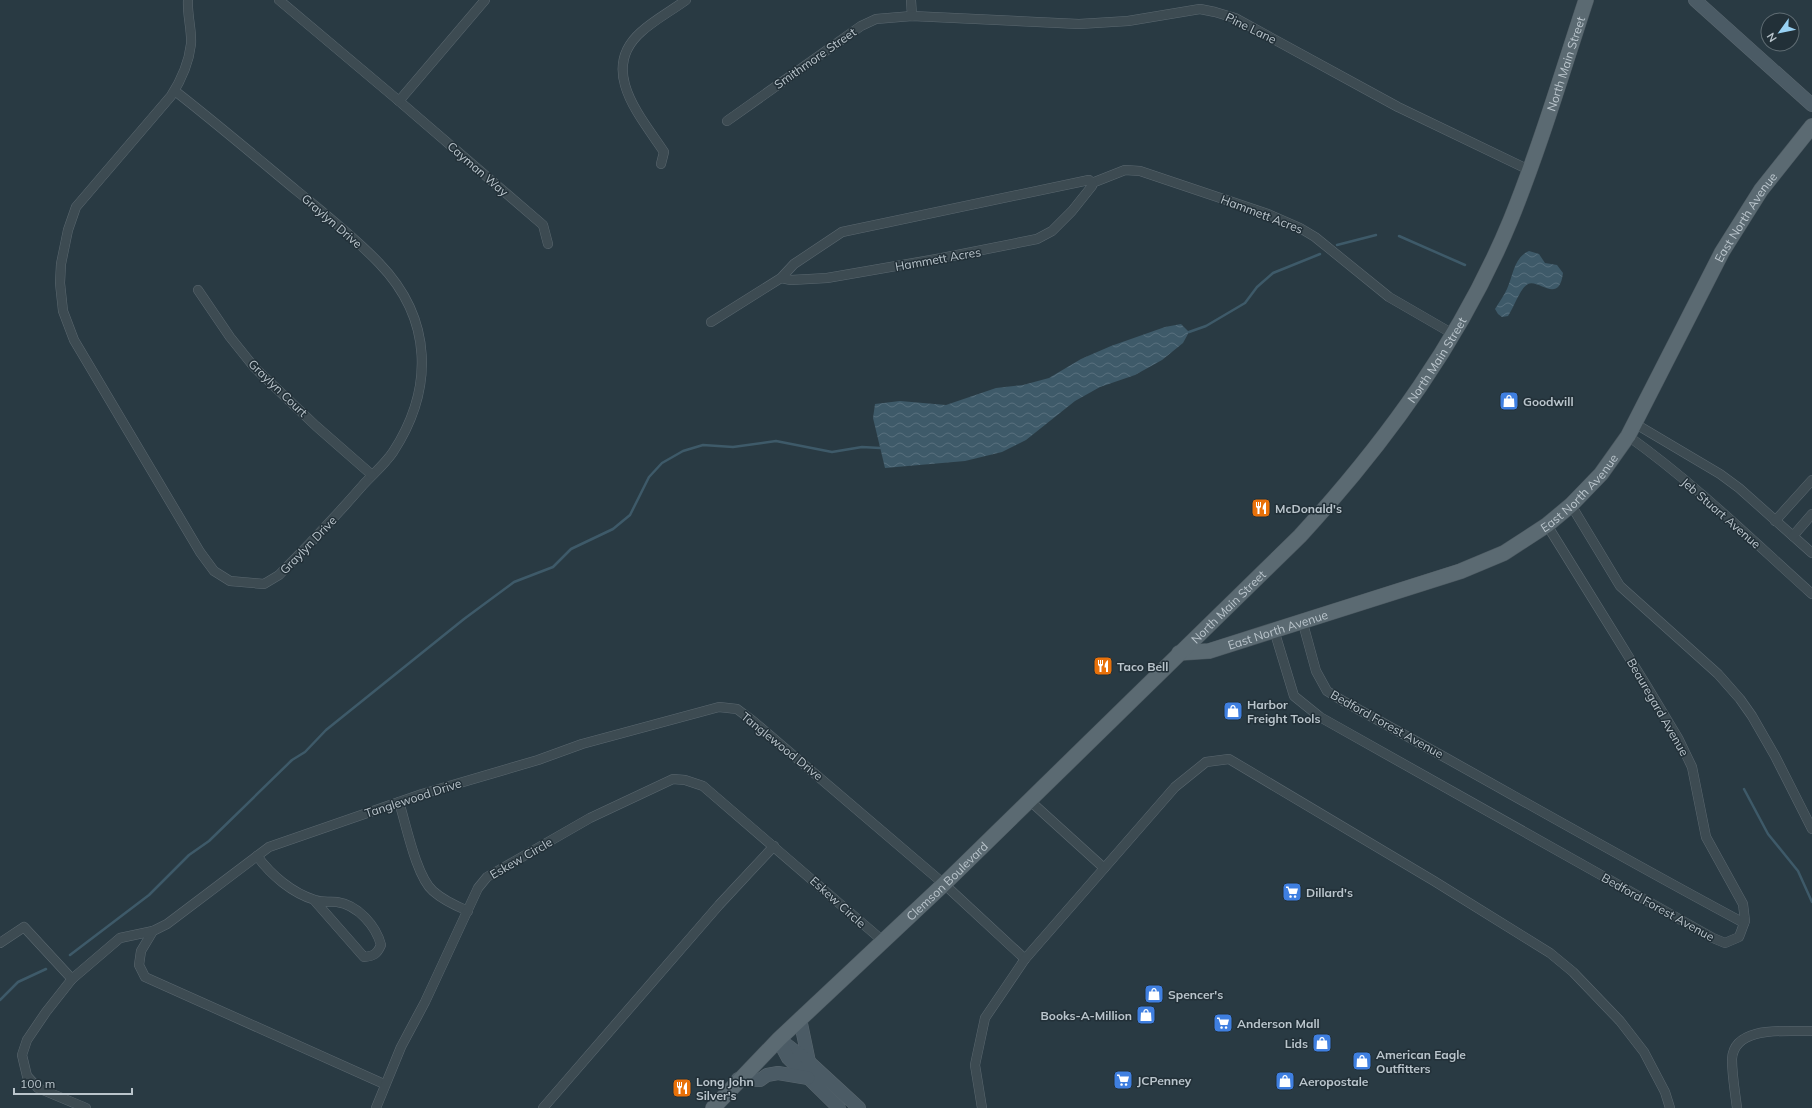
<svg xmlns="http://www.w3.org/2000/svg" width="1812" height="1108" font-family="Mulish,sans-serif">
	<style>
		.water { fill: url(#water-waves) }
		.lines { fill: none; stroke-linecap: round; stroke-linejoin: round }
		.stream { stroke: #3e5a69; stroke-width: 2.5 }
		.street-casing { stroke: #5b6870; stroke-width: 10 }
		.secondary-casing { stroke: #5b6870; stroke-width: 14 }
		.primary-casing { stroke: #4a575f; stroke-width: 16 }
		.street { stroke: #3d4b52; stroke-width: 9 }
		.secondary { stroke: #4b5b65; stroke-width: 13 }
		.primary { stroke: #5b6a72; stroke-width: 15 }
		.labels { text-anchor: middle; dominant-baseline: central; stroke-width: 3; stroke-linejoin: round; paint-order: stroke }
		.street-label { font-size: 12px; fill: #bac5cc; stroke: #223038 }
		.poi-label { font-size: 12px; font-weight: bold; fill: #bac5cc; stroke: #223038; text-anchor: start }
	</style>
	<defs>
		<pattern id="water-waves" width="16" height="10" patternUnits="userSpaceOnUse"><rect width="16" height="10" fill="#3e5a69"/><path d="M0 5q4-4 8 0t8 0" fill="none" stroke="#58707d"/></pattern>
	</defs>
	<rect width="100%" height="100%" fill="#293a43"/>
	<g class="water">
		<path d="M1529,251L1539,254L1545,263L1557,265L1563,273C1559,305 1539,279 1528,284C1520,288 1514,308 1508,316L1502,317L1498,314L1495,309C1499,302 1504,296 1507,289C1513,276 1514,257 1529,251Z"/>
		<path d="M1181,324L1189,332L1183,343L1162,360L1135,375L1100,387L1075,401L1026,440L1002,452L965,461L885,468L873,418L875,404L900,401L946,405L996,388L1023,385L1049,378L1081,359L1111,346L1165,327Z"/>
	</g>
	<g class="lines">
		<g class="stream">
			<path d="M1399,236L1465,265"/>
			<path d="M1337,245L1376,235"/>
			<path d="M1189,332L1206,326L1245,303L1257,287L1273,273L1320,254"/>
			<path d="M1744,789L1768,834L1798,871L1812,902"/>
			<path d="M70,955L149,895L189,855L209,841L292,760L305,752L326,730L464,619L514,582L553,567L571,549L613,529L630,515L649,477L662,463L683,451L703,445L733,447L776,441L832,452L862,447L880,448"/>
			<path d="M0,1000L18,982L46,969"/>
		</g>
		<g class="street-casing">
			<g id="street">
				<path d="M279,0L399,101L543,225L548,244"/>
				<path d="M911,0L912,16"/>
				<path d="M175,91C216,123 256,157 297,191C325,214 354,237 379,263C433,319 434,389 393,452C385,464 373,474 363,485C336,516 308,546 279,575L264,584L230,581L214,571L200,552L74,340L63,311L60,283L61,264L68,230L76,207L171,96C180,82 189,62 191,44C192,30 187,15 188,0"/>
				<path d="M399,101L485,0"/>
				<path d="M727,121L861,26L876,19L912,16L1079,24L1128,21L1200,9L1215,12L1235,18L1398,107L1529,170"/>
				<path d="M661,164L664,152C641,117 598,70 641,32C654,20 671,11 686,0"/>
				<path d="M1092,183L1125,170L1140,171L1268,214L1300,228L1315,237L1389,297L1453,334"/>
				<path d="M198,290L230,337L254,367L316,426L372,475"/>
				<path d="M711,322L781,278L794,264L842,232L1089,180L1092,183V186L1072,211L1052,231L1037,239L942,258L827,278L791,280L781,278"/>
				<path d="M1634,423L1720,474L1739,488L1812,553"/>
				<path d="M1628,436C1694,483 1752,540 1812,594"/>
				<path d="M1571,505L1620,586L1718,674L1740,699L1752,716L1775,756L1812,829"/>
				<path d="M1775,521L1812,480"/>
				<path d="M1793,536L1812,514"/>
				<path d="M1302,620L1316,671L1327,691L1343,701C1477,774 1609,851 1744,923"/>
				<path d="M1274,630L1294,696L1320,717L1713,938L1725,943L1739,937L1745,921L1743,904L1706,837L1692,767L1678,738L1648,688L1547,525"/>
				<path d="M1029,800L1104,868"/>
				<path d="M399,802C406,824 416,876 433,891C443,900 456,906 468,911"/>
				<path d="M257,856C271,875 292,893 315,900C323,903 330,901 337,902C358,905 376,926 381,945C377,954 374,956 364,957L314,900"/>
				<path d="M0,943L24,927L72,979"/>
				<path d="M384,1084L145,977L139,965L141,951L153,931L167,924L269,847L422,794L538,760L582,744L719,707L737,709L753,721L944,884L1025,959"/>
				<path d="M86,1108L38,1088L27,1076L22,1055L27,1040L46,1012L72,979L120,938L153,931"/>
				<path d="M376,1108L401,1047L425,1002L478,888L487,877L590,818L673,779L685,780L703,786L883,941"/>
				<path d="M543,1108L719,905L774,846"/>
				<path d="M982,1108L975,1065L985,1018L1025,959L1175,787L1206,762L1229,759L1434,881L1550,953L1573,972L1620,1021L1644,1052L1665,1092L1670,1108"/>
				<path d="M1737,1108C1735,1092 1732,1075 1732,1059C1734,1024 1790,1032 1812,1031"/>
			</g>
		</g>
		<g class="secondary-casing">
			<g id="secondary">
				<path d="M1695,0L1812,105"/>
				<path d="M800,1019L809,1062"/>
				<path d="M779,1039L809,1062L859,1108"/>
				<path d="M780,1043L788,1058L839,1108"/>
				<path d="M738,1079L760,1080L767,1075L778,1073L808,1078"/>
			</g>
		</g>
		<g class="primary-casing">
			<g id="primary">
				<path id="s1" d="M1179,653L1209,651L1461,571L1504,553L1547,525L1571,505L1601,474L1628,436L1722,252L1761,190L1812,126"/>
				<path id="s2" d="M713,1108L779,1039L944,884L1300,536C1387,441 1462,338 1511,219C1540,147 1562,73 1586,0"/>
			</g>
		</g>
		<use href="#street" class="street"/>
		<use href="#secondary" class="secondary"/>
		<use href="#primary" class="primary"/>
	</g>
	<defs>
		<g id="shop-square" transform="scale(1)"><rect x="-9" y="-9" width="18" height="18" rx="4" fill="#3f7fe0" stroke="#223038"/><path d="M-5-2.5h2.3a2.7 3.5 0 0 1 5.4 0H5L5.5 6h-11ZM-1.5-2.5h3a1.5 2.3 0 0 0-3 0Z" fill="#fff"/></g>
		<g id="restaurant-square" transform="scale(1)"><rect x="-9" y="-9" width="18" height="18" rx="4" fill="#e8710a" stroke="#223038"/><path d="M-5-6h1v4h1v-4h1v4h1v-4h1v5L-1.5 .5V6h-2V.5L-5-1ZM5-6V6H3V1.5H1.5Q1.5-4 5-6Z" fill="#fff"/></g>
		<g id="supermarket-square" transform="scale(1)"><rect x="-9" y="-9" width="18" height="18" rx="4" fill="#3f7fe0" stroke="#223038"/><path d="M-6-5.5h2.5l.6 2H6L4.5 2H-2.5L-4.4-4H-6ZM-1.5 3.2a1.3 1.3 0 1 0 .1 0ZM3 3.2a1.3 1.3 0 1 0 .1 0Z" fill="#fff"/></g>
	</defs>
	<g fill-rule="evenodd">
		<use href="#shop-square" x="1509" y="401"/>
		<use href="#restaurant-square" x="1261" y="508"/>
		<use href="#restaurant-square" x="1103" y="666"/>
		<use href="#shop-square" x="1233" y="711"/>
		<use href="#supermarket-square" x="1292" y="892"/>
		<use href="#shop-square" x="1154" y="994"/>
		<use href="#shop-square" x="1146" y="1015"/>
		<use href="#supermarket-square" x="1223" y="1023"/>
		<use href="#shop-square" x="1322" y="1043"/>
		<use href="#shop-square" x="1362" y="1061"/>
		<use href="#supermarket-square" x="1123" y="1080"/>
		<use href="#shop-square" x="1285" y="1081"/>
		<use href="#restaurant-square" x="682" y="1088"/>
	</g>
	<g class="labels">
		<g class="street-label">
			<text transform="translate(1251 28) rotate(26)">Pine Lane</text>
			<text transform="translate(815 58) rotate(-35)">Smithmore Street</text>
			<text stroke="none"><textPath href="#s2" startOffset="1367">North Main Street</textPath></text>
			<text transform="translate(478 169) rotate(41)">Cayman Way</text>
			<text transform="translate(1262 214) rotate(21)">Hammett Acres</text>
			<text stroke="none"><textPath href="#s1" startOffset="762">East North Avenue</textPath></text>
			<text transform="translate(332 221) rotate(41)">Graylyn Drive</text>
			<text transform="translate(938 259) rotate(-10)">Hammett Acres</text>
			<text stroke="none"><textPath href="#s2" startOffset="1043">North Main Street</textPath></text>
			<text transform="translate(278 388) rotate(44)">Graylyn Court</text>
			<text stroke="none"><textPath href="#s1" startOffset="438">East North Avenue</textPath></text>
			<text transform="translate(1721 513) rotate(41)">Jeb Stuart Avenue</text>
			<text transform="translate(308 545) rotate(-46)">Graylyn Drive</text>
			<text stroke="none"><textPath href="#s2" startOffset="719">North Main Street</textPath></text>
			<text stroke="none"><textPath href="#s1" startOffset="102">East North Avenue</textPath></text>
			<text transform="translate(1658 707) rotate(60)">Beauregard Avenue</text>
			<text transform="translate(1387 724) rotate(29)">Bedford Forest Avenue</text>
			<text transform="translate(782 746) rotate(39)">Tanglewood Drive</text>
			<text transform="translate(413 798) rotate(-18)">Tanglewood Drive</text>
			<text transform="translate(521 858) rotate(-30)">Eskew Circle</text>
			<text stroke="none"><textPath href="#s2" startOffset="326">Clemson Boulevard</textPath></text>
			<text transform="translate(838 902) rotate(42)">Eskew Circle</text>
			<text transform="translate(1658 907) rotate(29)">Bedford Forest Avenue</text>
		</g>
		<g class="poi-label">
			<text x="1523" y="401">Goodwill</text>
			<text x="1275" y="508">McDonald's</text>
			<text x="1117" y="666">Taco Bell</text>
			<text x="1247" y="704">Harbor<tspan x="1247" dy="14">Freight Tools</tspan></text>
			<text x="1306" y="892">Dillard's</text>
			<text x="1168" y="994">Spencer's</text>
			<text x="1132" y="1015" text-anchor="end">Books-A-Million</text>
			<text x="1237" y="1023">Anderson Mall</text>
			<text x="1308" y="1043" text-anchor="end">Lids</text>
			<text x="1376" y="1054">American Eagle<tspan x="1376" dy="14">Outfitters</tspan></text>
			<text x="1137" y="1080">JCPenney</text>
			<text x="696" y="1081">Long John<tspan x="696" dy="14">Silver's</tspan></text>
			<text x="1299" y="1081">Aeropostale</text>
		</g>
	</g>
	<g transform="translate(1780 32) rotate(237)"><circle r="19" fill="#223038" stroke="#5f6c73"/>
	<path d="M0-3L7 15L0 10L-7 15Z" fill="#98d1f3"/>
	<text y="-6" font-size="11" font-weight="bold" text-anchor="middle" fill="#bac5cc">N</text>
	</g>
	<path d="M14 1088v6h118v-6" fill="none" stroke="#bac5cc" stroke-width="2"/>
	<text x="20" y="1088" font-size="12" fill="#bac5cc" stroke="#223038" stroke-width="3" paint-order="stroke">100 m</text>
</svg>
